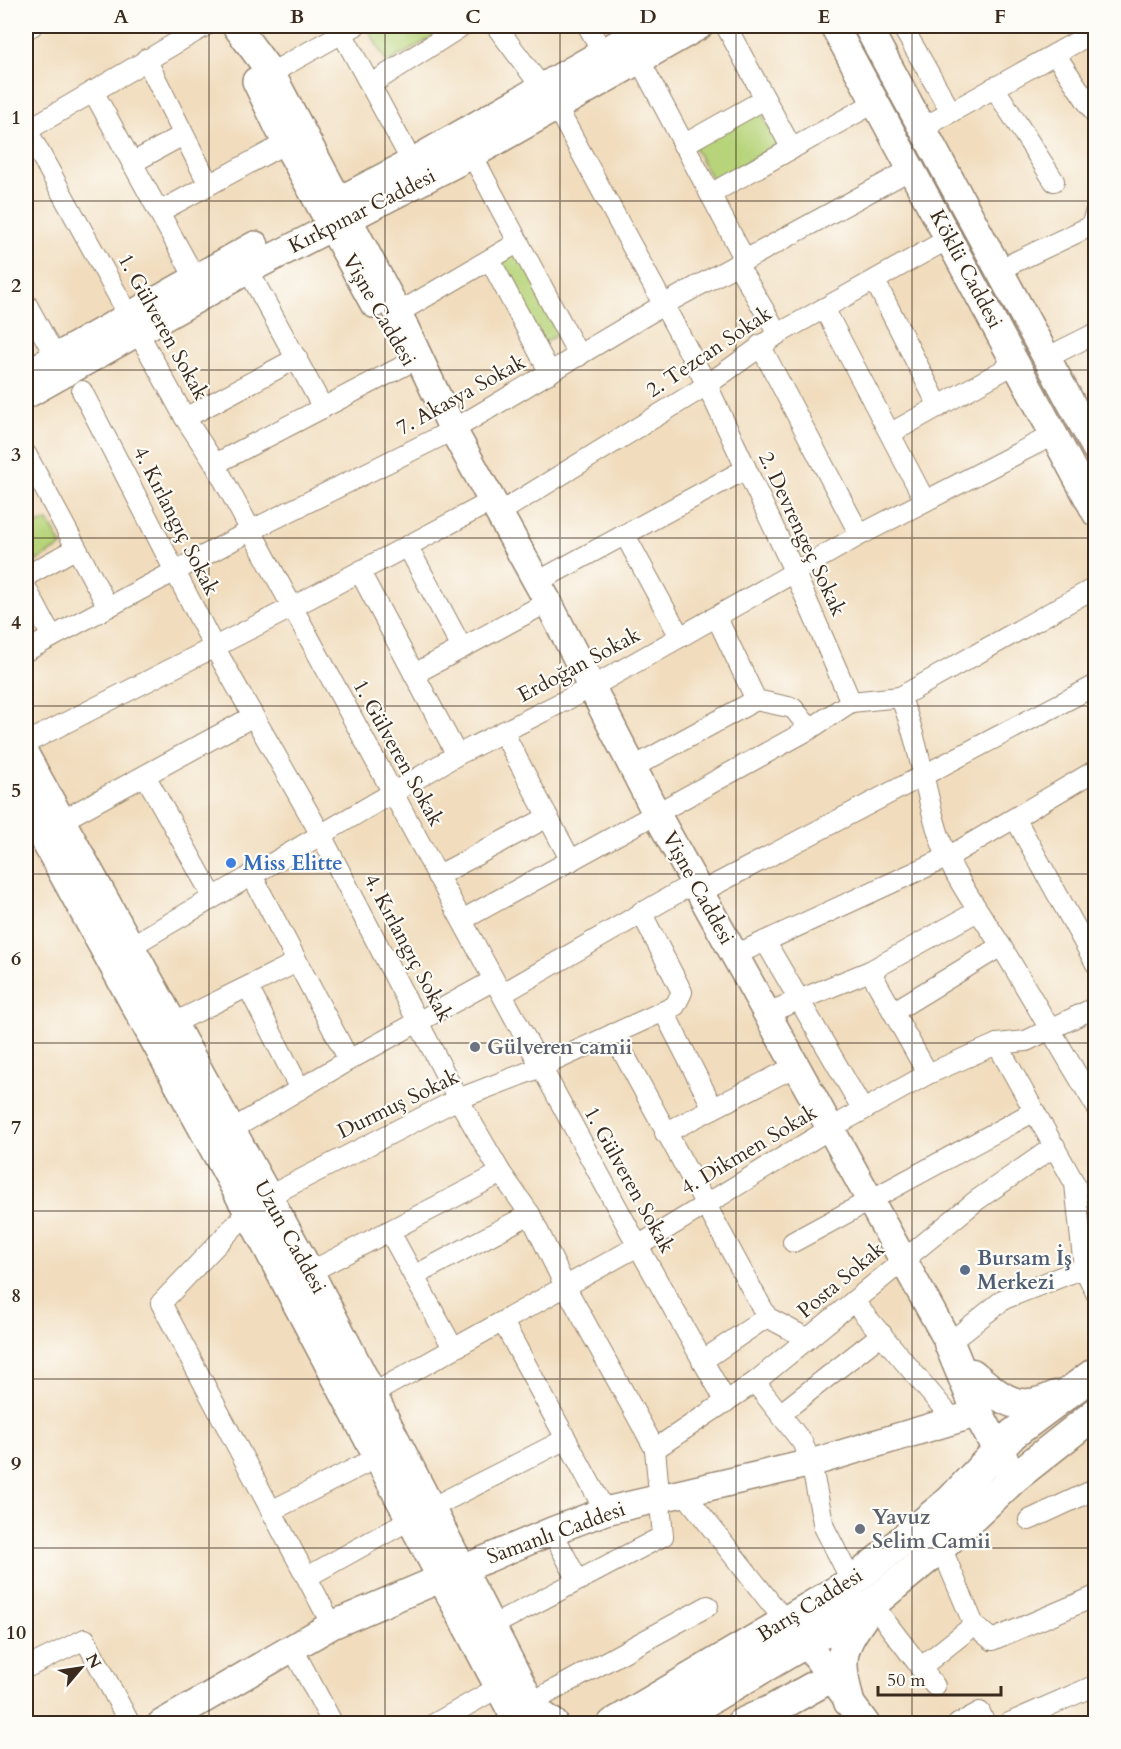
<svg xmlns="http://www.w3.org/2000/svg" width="1121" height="1749" font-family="Cardo,serif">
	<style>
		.green { fill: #b7d47a; stroke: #797f4c; stroke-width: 1.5 }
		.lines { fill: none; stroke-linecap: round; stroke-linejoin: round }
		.minor-casing { stroke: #96846e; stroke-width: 22 }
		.secondary-casing { stroke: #96846e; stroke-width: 30 }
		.primary-casing { stroke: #96846e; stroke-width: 33 }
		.minor { stroke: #fff; stroke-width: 20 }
		.secondary { stroke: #fff; stroke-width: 27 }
		.primary { stroke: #fff; stroke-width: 30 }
		.grid { fill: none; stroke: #3b2a1e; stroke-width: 1.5; stroke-opacity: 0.55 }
		.shop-dot { fill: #3f7fe0; stroke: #fdfcf7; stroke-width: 2 }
		.worship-dot { fill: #6b7280; stroke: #fdfcf7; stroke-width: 2 }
		.service-dot { fill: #5c6f8a; stroke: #fdfcf7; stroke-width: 2 }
		.labels { text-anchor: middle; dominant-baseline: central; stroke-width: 4.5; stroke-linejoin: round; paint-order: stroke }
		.street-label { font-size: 21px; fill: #3b2a1e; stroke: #fdfcf7 }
		.shop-label { font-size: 21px; font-weight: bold; fill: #366cbe; stroke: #fdfcf7; text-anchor: start }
		.worship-label { font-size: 21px; font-weight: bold; fill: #5b616d; stroke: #fdfcf7; text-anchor: start }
		.service-label { font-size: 21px; font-weight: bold; fill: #4e5e75; stroke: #fdfcf7; text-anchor: start }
		.neatline { fill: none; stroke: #3b2a1e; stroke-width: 2 }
		.grid-label { font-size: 20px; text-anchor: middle; font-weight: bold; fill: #3b2a1e }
	</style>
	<rect width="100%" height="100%" fill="#fdfcf7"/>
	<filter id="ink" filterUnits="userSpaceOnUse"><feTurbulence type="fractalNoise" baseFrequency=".0167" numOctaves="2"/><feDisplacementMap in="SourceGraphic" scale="12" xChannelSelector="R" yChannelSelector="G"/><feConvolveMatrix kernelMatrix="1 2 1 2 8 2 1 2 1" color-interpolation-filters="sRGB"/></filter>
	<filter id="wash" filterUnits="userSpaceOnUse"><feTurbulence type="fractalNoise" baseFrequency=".008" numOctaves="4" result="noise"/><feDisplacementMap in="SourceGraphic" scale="24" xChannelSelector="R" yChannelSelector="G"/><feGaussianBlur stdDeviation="1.35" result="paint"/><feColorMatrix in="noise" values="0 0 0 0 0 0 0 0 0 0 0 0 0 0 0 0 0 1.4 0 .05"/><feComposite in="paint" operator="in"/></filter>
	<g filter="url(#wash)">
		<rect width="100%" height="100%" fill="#f1ddbe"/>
		<g class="green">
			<path d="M375,26H429L435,36L387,63L368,29Z"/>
			<path d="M760,111L779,144L713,181L694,147Z"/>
			<path d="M517,249L562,332L542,344L497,261Z"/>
			<path d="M48,521L62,546L26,567V526Z"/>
		</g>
	</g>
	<g filter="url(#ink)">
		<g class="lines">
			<g class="minor-casing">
				<g id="minor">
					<path d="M496,26L557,108L707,385L794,571L851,702L900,697C923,749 925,807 948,859C964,893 984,918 1003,949C1034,1001 1064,1054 1096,1106"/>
					<path d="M588,26L603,54"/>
					<path d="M726,26L792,149"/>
					<path d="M902,26L951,112"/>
					<path d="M26,29L32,26"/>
					<path d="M342,33L412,162"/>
					<path d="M1055,54L1096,115"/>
					<path d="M146,59L209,185"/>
					<path d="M640,61L745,260"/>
					<path d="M271,73L355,26"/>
					<path d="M370,85L462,26"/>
					<path d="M994,87L1054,181"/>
					<path d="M93,91L201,289"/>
					<path d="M26,128L185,418L215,464L638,1246L726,1402"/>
					<path d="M921,129L1096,31"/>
					<path d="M26,131L205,26"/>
					<path d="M683,145L765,99"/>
					<path d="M472,155L579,356"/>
					<path d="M132,163L183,135"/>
					<path d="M710,194L876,102"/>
					<path d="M159,212L286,143"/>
					<path d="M490,260L550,373"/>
					<path d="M737,264L778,334"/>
					<path d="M248,270L323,408"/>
					<path d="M998,270L1091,226L1096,210"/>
					<path d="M875,281L939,407"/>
					<path d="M26,303L62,369"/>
					<path d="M824,308L925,501"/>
					<path d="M398,313L519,242"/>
					<path d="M760,345L860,535"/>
					<path d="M1046,358L1096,333"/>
					<path d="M82,391L213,645L320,833L458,1099L501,1173L530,1214L565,1286L655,1449L663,1536L494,1625"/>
					<path d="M185,418L297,358"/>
					<path d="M891,433L1016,363"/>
					<path d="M26,454L108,607"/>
					<path d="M215,464L409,363"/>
					<path d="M499,513L707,385L778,334L950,238"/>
					<path d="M625,535L680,637"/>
					<path d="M408,547L462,648"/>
					<path d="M360,572L457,755"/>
					<path d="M26,576L75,549"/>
					<path d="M537,582L746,469"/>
					<path d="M26,588L52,637"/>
					<path d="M717,618L756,700L793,708L810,729"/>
					<path d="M26,651L250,531L453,430L663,305L913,168"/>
					<path d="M414,674L548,602"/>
					<path d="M900,697L1096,587"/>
					<path d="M503,732L571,861"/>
					<path d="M26,743L291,608L492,501"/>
					<path d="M632,768L756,700"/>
					<path d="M146,777L213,897"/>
					<path d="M1015,818L1096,964"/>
					<path d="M61,821L252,717"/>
					<path d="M251,874L349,1060"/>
					<path d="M437,876L548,817"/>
					<path d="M699,893L1096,685"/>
					<path d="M462,920L810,729L851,702"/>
					<path d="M765,941L863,1110"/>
					<path d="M131,946L457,755L592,687L860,535L1053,435"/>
					<path d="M735,955L948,857L1096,770"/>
					<path d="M870,971L928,1074"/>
					<path d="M248,987L300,1089"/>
					<path d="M502,994L694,883"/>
					<path d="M664,1012L713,1108"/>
					<path d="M893,1012L1001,946"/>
					<path d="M767,1013L870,971L976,912"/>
					<path d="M174,1023L297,962"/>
					<path d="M613,1034L767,1317L808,1339"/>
					<path d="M997,1044L1075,1184L1084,1268L1096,1293"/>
					<path d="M231,1130L349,1060L494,980"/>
					<path d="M665,1133L796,1066"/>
					<path d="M390,1232L453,1348"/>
					<path d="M793,1242L1033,1112"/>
					<path d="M310,1272L501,1173"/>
					<path d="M414,1276L530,1214"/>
					<path d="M854,1302L955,1422"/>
					<path d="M503,1322L605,1511"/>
					<path d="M949,1343L1004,1299L1084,1268"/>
					<path d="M702,1361L767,1317"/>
					<path d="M755,1382L802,1442L811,1463L824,1527L852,1582"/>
					<path d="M374,1393L638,1246L831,1128L928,1074L997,1044L1026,1041L1096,1007"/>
					<path d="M780,1414L882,1334"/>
					<path d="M655,1449L755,1382L977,1200L1055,1146"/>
					<path d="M685,1494L785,1621"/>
					<path d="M433,1507L566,1439"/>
					<path d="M271,1511L378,1457"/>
					<path d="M1029,1520L1096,1489"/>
					<path d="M552,1531L577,1579"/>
					<path d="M941,1547L974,1625L992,1640L1096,1596"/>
					<path d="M307,1577L411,1519"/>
					<path d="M872,1604L935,1686"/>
					<path d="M332,1625L161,1303L248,1212L267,1197L458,1099L541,1067L675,1006L682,992L641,912"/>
					<path d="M293,1649L333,1724"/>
					<path d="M26,1668L85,1639L130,1724"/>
					<path d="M920,1668L974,1625"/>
					<path d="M532,1702L708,1606"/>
					<path d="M434,1724L499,1687"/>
					<path d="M958,1724L980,1712L985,1724"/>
					<path d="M1007,1724L1096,1685"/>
				</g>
			</g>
			<g class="secondary-casing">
				<g id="secondary">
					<path d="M236,26L271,73L398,313L453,430L548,602L656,813L949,1343"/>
					<path d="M834,26L1096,513"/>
					<path d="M867,26L1096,449"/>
					<path d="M256,81L286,143L374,304"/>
					<path d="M323,209L412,162L649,26"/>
					<path d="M26,374L255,245"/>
					<path d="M26,395L248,270L472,155L699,26"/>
					<path d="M26,756L310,1272L542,1724"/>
					<path d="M26,807L248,1212L518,1724"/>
					<path d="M806,1643L866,1724"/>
					<path d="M161,1724L332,1625L552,1531L605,1511L811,1463L978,1413"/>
				</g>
			</g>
			<g class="primary-casing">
				<g id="primary">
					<path d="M949,1343L978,1413L1006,1465"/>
					<path d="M972,1374C1002,1399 1018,1415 1056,1396"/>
					<path d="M849,1702C837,1657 840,1648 867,1611"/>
					<path d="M538,1713L553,1724"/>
					<path d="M613,1724L852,1582L951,1500L1013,1434L1096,1372"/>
					<path d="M667,1724L872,1604L941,1547L1014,1478L1096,1413"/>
					<path d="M741,1724L772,1710L831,1677"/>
				</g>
			</g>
			<use href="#minor" class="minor"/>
			<use href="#secondary" class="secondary"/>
			<use href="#primary" class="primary"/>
		</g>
	</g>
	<path class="grid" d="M209,26V1724M385,26V1724M560,26V1724M736,26V1724M912,26V1724M26,201H1096M26,370H1096M26,538H1096M26,706H1096M26,874H1096M26,1043H1096M26,1211H1096M26,1379H1096M26,1548H1096"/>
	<circle class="shop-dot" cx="231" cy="863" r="6"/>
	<g class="worship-dot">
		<circle cx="475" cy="1047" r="6"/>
		<circle cx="860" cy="1529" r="6"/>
	</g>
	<circle class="service-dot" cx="965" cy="1270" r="6"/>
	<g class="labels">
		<g class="street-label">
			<text transform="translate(362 211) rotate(-27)">Kırkpınar Caddesi</text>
			<text transform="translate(966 269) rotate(62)">Köklü Caddesi</text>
			<text transform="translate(379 310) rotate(60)">Vişne Caddesi</text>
			<text transform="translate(163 327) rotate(61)">1. Gülveren Sokak</text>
			<text transform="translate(709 352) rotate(-34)">2. Tezcan Sokak</text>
			<text transform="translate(461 395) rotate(-29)">7. Akasya Sokak</text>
			<text transform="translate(176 521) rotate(63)">4. Kırlangıç Sokak</text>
			<text transform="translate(802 534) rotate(65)">2. Devrengeç Sokak</text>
			<text transform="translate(579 665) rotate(-28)">Erdoğan Sokak</text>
			<text transform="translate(398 753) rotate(61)">1. Gülveren Sokak</text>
			<text transform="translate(698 888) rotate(61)">Vişne Caddesi</text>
			<text transform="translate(408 948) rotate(62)">4. Kırlangıç Sokak</text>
			<text transform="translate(398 1104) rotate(-26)">Durmuş Sokak</text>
			<text transform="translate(749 1150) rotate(-31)">4. Dikmen Sokak</text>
			<text transform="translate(629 1180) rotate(61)">1. Gülveren Sokak</text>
			<text transform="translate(290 1237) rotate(61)">Uzun Caddesi</text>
			<text transform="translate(841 1280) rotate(-40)">Posta Sokak</text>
			<text transform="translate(556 1533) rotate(-20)">Samanlı Caddesi</text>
			<text transform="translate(810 1605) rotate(-32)">Barış Caddesi</text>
		</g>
		<g class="shop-label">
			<text x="243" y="863">Miss Elitte</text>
		</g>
		<g class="worship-label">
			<text x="487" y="1047">Gülveren camii</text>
			<text x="872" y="1517">Yavuz<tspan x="872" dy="24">Selim Camii</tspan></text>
		</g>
		<g class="service-label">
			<text x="977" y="1258">Bursam İş<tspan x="977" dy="24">Merkezi</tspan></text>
		</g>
	</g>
	<rect width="1121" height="1749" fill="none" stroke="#fdfcf7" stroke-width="66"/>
	<g transform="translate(81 1668) rotate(61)" stroke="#fdfcf7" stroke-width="4.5" paint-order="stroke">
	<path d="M0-4.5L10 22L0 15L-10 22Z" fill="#3b2a1e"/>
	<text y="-9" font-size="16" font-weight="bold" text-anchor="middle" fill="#3b2a1e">N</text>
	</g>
	<path d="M878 1686v9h123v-9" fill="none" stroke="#3b2a1e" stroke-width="3"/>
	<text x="887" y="1686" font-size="18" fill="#3b2a1e" stroke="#fdfcf7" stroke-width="4.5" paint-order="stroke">50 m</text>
	<rect x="33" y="33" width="1055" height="1683" class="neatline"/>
	<g class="grid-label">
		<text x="121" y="23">A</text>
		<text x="297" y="23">B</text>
		<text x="473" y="23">C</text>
		<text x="648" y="23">D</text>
		<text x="824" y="23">E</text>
		<text x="1000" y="23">F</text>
		<text x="16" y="124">1</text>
		<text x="16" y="292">2</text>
		<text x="16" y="461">3</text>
		<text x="16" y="629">4</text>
		<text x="16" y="797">5</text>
		<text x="16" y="965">6</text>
		<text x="16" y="1134">7</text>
		<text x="16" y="1302">8</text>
		<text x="16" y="1470">9</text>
		<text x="16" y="1639">10</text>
	</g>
</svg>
